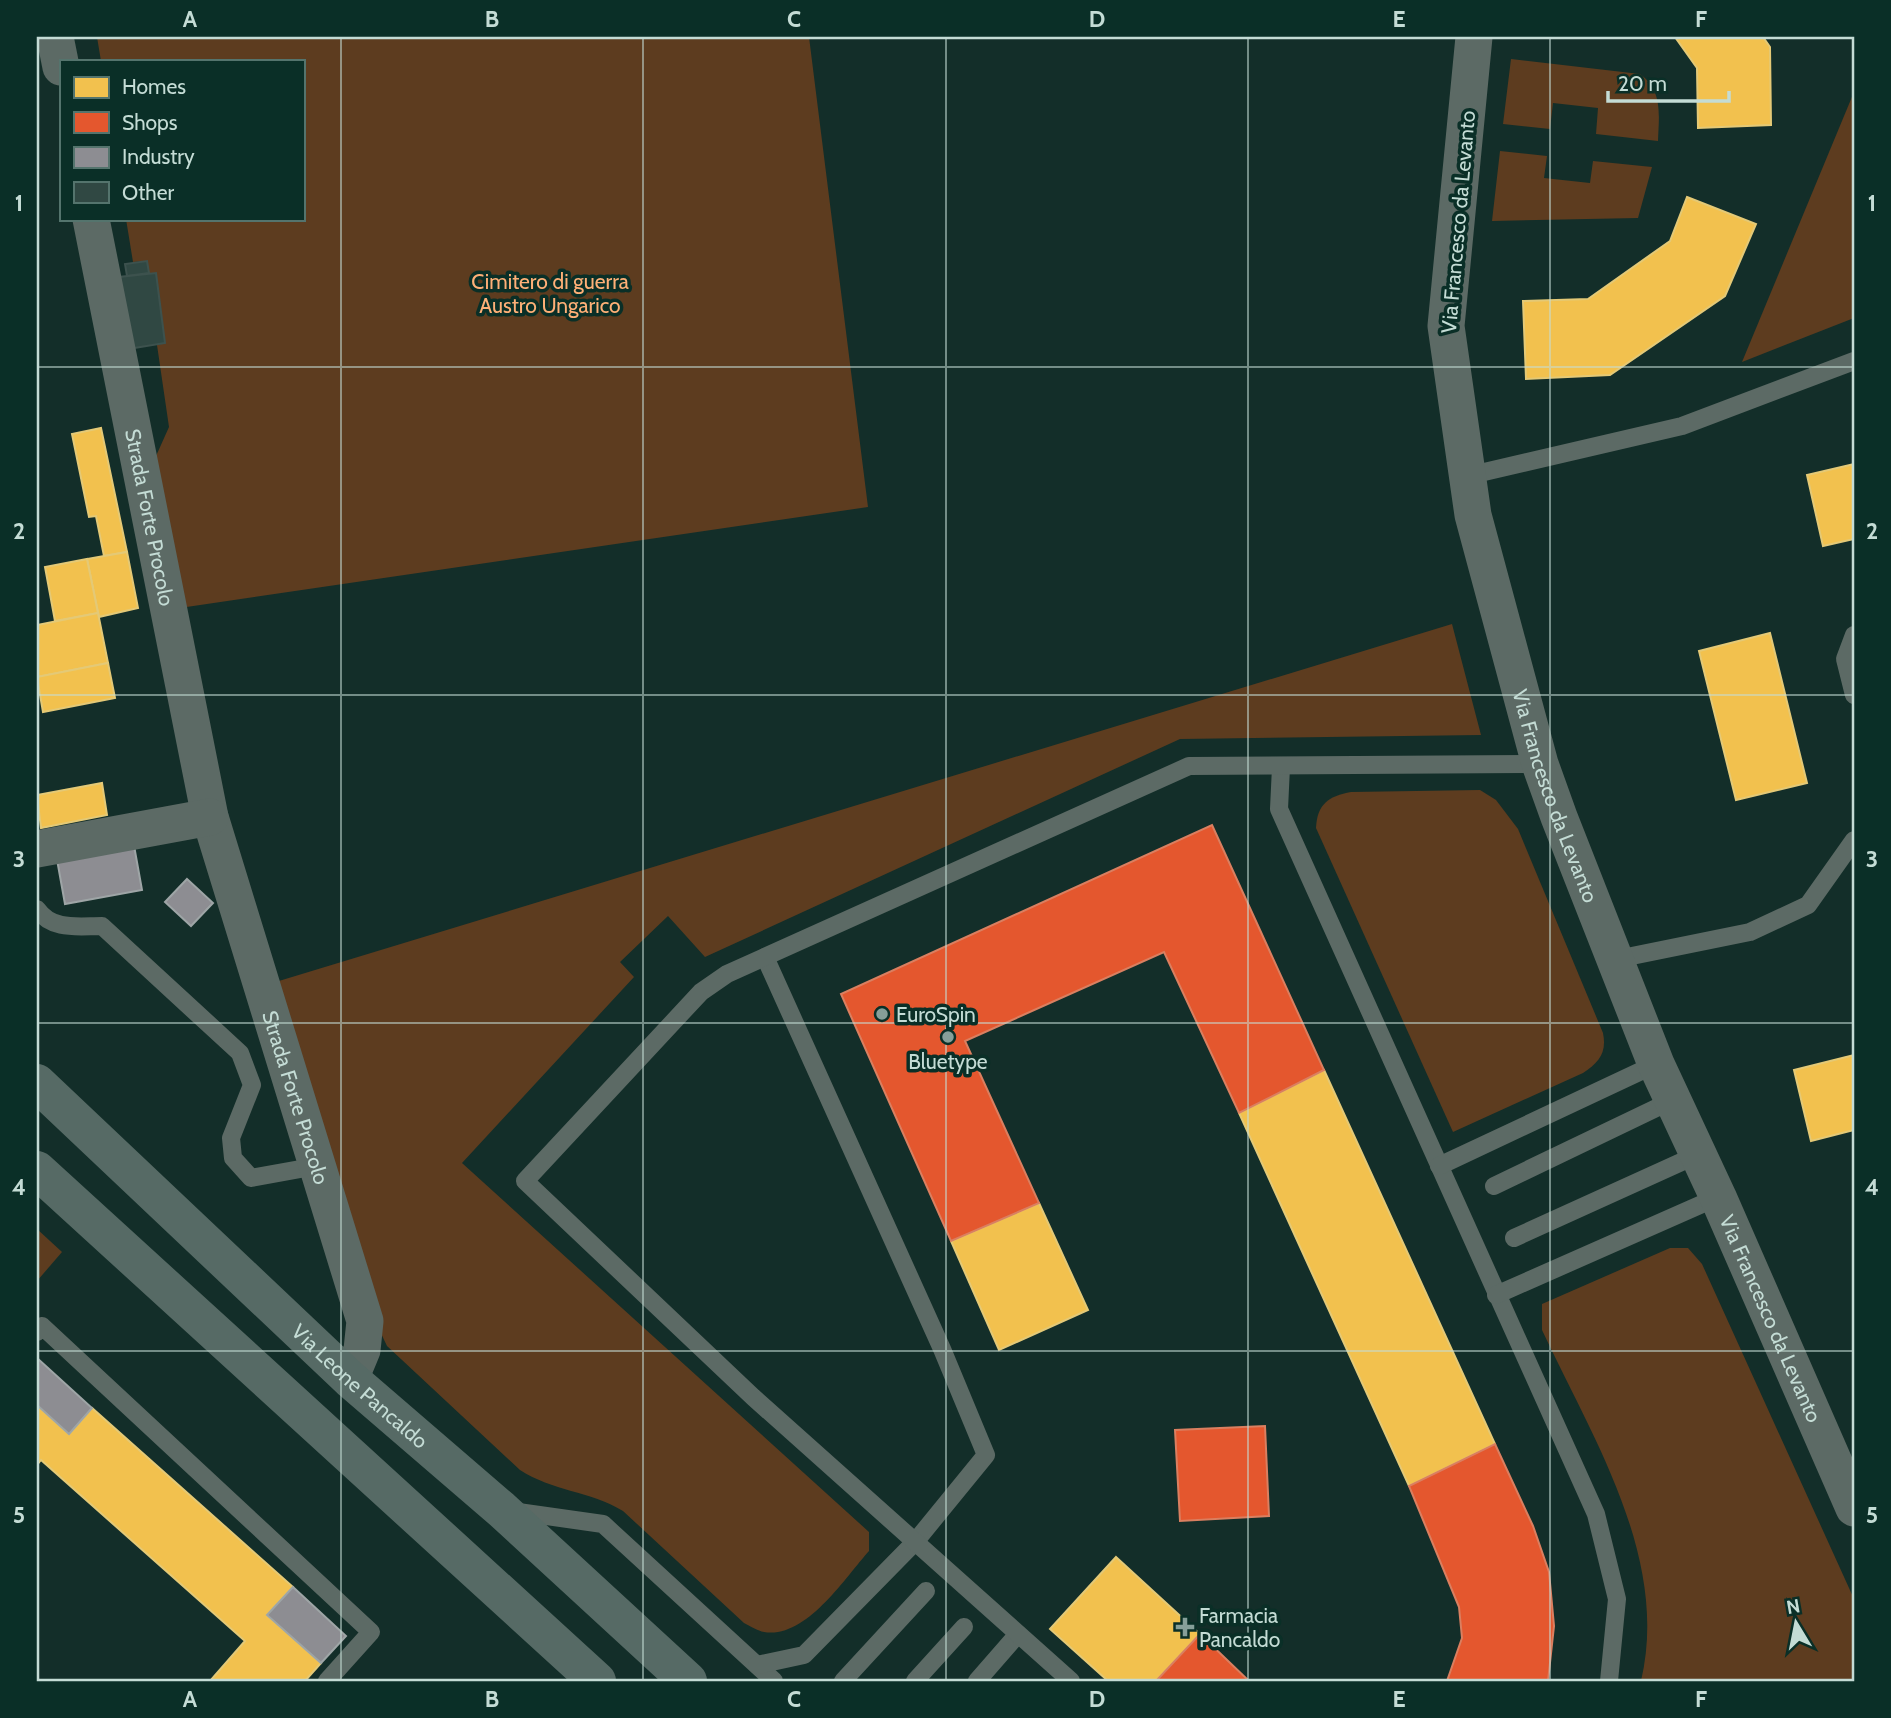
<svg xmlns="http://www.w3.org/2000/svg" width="1891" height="1718" font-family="Cabin,sans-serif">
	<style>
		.green { fill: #5d3c1f }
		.homes { fill: #f2c14e; stroke: #e4c976; stroke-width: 2 }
		.shops { fill: #e4572e; stroke: #da7f60; stroke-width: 2 }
		.industry { fill: #8d8d92; stroke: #9ea5a6; stroke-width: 2 }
		.building { fill: #304843; stroke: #3d524e; stroke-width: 2 }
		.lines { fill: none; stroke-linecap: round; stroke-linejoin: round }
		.lane { stroke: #5c6a65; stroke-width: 18 }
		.street { stroke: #5c6a65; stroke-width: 37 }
		.primary { stroke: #566a65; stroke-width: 38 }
		.grid { fill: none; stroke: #c4dcd5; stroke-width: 2; stroke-opacity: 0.55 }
		.poi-dot { fill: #869f99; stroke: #0a2f27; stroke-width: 2.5 }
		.labels { text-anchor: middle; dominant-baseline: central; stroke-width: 7; stroke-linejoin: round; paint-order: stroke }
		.street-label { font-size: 21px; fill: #c4dcd5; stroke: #0a2f27 }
		.park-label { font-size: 21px; fill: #feb077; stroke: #0a2f27 }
		.poi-label { font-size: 21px; fill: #c4dcd5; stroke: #0a2f27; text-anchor: start }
		.neatline { fill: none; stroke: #c4dcd5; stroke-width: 2.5 }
		.grid-label { font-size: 23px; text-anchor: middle; font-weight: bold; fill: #c4dcd5 }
	</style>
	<rect width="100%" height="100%" fill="#132e29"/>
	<g class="green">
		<path d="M97,37H809L868,507L173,609L152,465L169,427L157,345L165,343L156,273H149L147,261L133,262L126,219H303V61H101Z"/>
		<path d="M1511,59L1640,74C1663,91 1659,114 1658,141L1596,134L1598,108L1553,103L1550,129L1503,124Z"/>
		<path d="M1854,92V318L1742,362Z"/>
		<path d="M1500,151L1547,156L1544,178L1590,183L1593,161L1652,167L1638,218L1492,221Z"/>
		<path d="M1452,624L1481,735L1180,739L705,957L668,916L620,962L634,977L462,1163L869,1532V1551C844,1579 806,1639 764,1632C758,1631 750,1626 744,1623L623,1511C590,1491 552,1491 520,1470L387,1346L365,1300L269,984Z"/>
		<path d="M1480,790L1496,800L1518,829L1603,1033C1607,1053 1599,1062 1583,1073L1453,1132L1316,828C1317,804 1329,796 1351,792Z"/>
		<path d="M37,1229L62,1252L37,1281Z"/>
		<path d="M1670,1248H1688L1702,1264L1854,1599V1681H1641C1670,1558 1592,1437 1542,1330V1304Z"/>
	</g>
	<g class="homes">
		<path d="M1675,37H1763L1770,47L1771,125L1698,128L1697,68Z"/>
		<path d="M1687,197L1756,224L1725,296L1610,375L1526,379L1523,301L1588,299L1670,241Z"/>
		<path d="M101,428L127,552L104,556L96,516L89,517L72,434Z"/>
		<path d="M1854,464V539L1823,546L1807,475Z"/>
		<path d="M127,552L138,608L99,617L87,559Z"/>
		<path d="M87,559L98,613L55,621L45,567Z"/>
		<path d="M98,613L108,663L37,677V625Z"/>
		<path d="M1770,633L1807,783L1736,800L1699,651Z"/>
		<path d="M108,663L115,698L43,712L37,677Z"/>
		<path d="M102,783L107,815L41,828L37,795Z"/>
		<path d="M1854,1055V1130L1811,1141L1794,1070Z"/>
		<path d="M1324,1070L1495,1444L1409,1486L1239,1113Z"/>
		<path d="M1039,1203L1088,1310L999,1350L951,1241Z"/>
		<path d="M37,1405L69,1434L92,1408L293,1587L267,1615L321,1663L305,1681H210L245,1641L41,1460L37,1465Z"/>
		<path d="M1116,1557L1200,1634L1156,1681H1108L1050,1629Z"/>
	</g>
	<g class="shops">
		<path d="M1212,825L1324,1070L1239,1113L1164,952L965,1041L1039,1203L951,1241L841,994Z"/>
		<path d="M1265,1426L1269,1516L1180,1521L1175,1430Z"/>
		<path d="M1495,1444L1533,1526L1549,1572L1554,1626L1548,1681H1447L1462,1638L1459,1607L1409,1486Z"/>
		<path d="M1200,1634L1249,1681H1156Z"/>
	</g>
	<g class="industry">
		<path d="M133,840L142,890L65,904L56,854Z"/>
		<path d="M187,879L213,903L191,926L165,902Z"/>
		<path d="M37,1358L92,1408L69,1434L37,1405Z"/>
		<path d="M293,1587L346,1636L321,1663L267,1615Z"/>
	</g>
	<g class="building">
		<path d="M147,261L149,273L127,276L125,264Z"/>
		<path d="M156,273L165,343L128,349L119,277Z"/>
	</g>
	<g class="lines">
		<g class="lane">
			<path d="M1467,476L1682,426L1854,361"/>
			<path d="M1854,635L1845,659L1854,695"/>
			<path d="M1281,767L1279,809L1596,1514L1617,1599L1609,1681"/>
			<path d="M37,909C52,931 78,926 102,926L240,1053L252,1085L231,1138L233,1158L251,1178L317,1166"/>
			<path d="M1617,959L1750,932L1808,905L1854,840"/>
			<path d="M1439,1166L1656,1064"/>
			<path d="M1494,1186L1673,1100"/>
			<path d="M1514,1238L1699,1154"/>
			<path d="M1496,1295L1718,1197"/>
			<path d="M37,1332L42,1326L371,1632L327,1681"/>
			<path d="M511,1511L603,1524L774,1681"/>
			<path d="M757,1665L804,1655L915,1542L986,1455L942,1349L765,957"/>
			<path d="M843,1681L926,1591"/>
			<path d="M915,1681L964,1627"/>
			<path d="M977,1681L1018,1634"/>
			<path d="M1071,1681L753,1397L525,1181L701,992L727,974L1189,766L1540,764"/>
		</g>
		<g class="street">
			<path d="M55,37L61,67"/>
			<path id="s1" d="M1474,37L1446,326L1473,515L1540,764L1559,817L1656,1064L1718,1197L1854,1508"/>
			<path id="s2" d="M91,219L210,817L365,1321L362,1350L350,1379"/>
			<path d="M37,849L210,817"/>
		</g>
		<g class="primary">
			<path id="s3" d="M37,1083L350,1379L501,1509L688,1681"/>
			<path d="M37,1170L597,1681"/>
		</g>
	</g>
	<path class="grid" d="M341,37V1681M643,37V1681M946,37V1681M1248,37V1681M1550,37V1681M37,367H1854M37,695H1854M37,1023H1854M37,1351H1854"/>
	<g class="poi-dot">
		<circle cx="882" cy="1014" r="7"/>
		<circle cx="948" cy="1037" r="7"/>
		<path d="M1181.5 1616.5h7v7h7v7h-7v7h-7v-7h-7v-7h7z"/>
	</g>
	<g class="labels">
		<g class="street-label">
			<text transform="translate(1458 222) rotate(-85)">Via Francesco da Levanto</text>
			<text stroke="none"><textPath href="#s2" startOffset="304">Strada Forte Procolo</textPath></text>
			<text stroke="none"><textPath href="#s1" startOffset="774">Via Francesco da Levanto</textPath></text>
			<text stroke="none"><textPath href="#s2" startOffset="903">Strada Forte Procolo</textPath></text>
			<text stroke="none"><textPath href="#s1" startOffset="1340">Via Francesco da Levanto</textPath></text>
			<text stroke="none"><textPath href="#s3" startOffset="443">Via Leone Pancaldo</textPath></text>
		</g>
		<g class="park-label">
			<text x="550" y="281">Cimitero di guerra<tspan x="550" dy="24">Austro Ungarico</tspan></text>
		</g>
		<g class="poi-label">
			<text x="896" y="1014">EuroSpin</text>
			<text x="948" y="1061" text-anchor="middle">Bluetype</text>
			<text x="1199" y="1615">Farmacia<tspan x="1199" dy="24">Pancaldo</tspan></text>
		</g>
	</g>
	<rect width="1891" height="1718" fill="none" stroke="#0a2f27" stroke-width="77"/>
	<rect x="60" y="60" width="245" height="161" fill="#0a2f27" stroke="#54746d" stroke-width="2"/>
	<rect x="74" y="77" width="35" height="21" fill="#f2c14e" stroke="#54746d" stroke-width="2"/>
	<text x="122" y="94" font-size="21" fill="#c4dcd5">Homes</text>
	<rect x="74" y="112" width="35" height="21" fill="#e4572e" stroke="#54746d" stroke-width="2"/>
	<text x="122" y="130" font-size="21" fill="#c4dcd5">Shops</text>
	<rect x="74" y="147" width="35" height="21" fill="#8d8d92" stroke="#54746d" stroke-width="2"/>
	<text x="122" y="164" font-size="21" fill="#c4dcd5">Industry</text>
	<rect x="74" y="182" width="35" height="21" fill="#304843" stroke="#54746d" stroke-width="2"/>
	<text x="122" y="200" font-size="21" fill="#c4dcd5">Other</text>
	<g transform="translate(1796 1623) rotate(350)" stroke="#0a2f27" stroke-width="5" paint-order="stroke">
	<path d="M0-5L12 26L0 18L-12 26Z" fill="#c4dcd5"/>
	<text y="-10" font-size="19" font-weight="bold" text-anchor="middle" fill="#c4dcd5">N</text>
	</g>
	<path d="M1608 91v10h121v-10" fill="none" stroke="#c4dcd5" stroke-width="3.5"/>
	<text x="1618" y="91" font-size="21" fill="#c4dcd5" stroke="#0a2f27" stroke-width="5" paint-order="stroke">20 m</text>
	<rect x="38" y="38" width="1815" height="1642" class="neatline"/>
	<g class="grid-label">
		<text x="190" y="27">A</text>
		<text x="492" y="27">B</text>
		<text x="794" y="27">C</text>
		<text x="1097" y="27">D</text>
		<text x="1399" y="27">E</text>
		<text x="1701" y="27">F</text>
		<text x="19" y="211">1</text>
		<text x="1872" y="211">1</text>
		<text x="19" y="539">2</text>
		<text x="1872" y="539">2</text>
		<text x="19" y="867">3</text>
		<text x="1872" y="867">3</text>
		<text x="19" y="1195">4</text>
		<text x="1872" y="1195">4</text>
		<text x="19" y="1523">5</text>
		<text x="1872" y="1523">5</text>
		<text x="190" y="1707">A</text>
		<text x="492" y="1707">B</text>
		<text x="794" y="1707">C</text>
		<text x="1097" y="1707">D</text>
		<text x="1399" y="1707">E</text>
		<text x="1701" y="1707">F</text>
	</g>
</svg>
